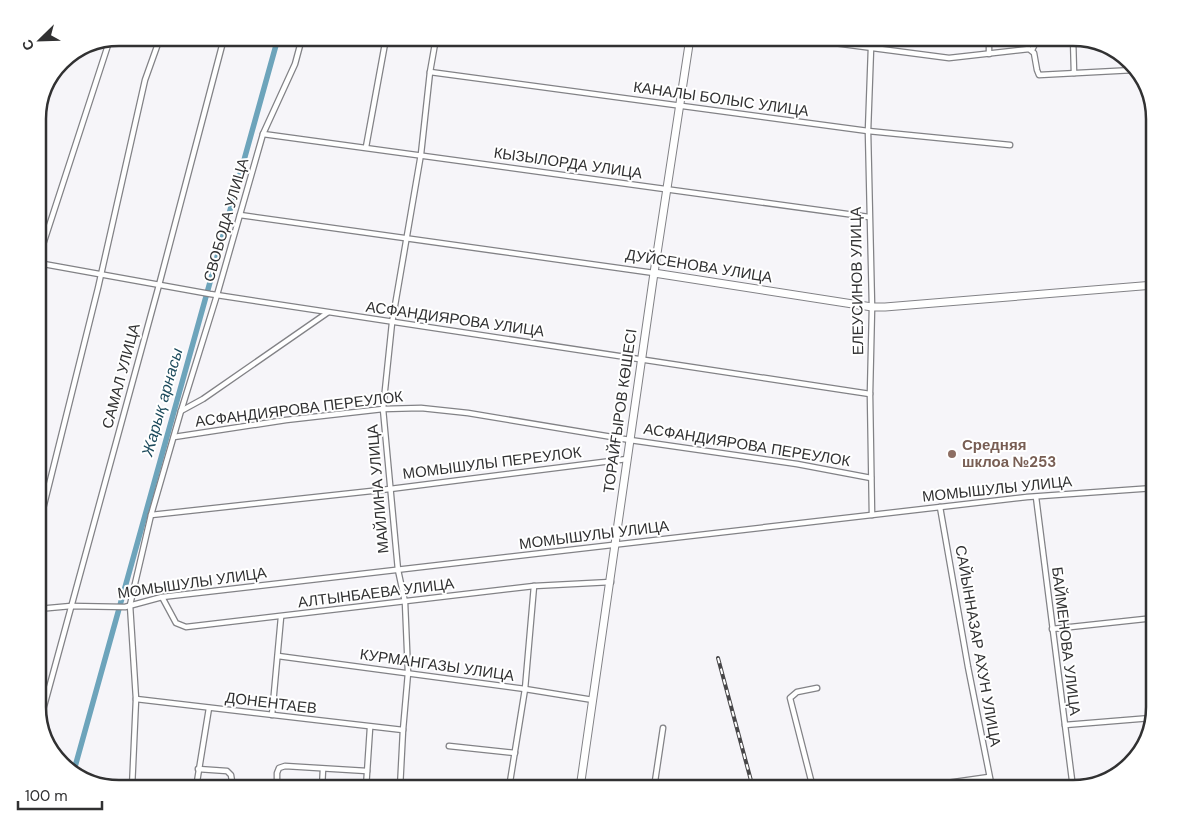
<svg xmlns="http://www.w3.org/2000/svg" width="1192" height="826" font-family="'DM Sans',sans-serif">
	<style>
		.lines { fill: none; stroke-linecap: round; stroke-linejoin: round }
		.canal { stroke: #6da4bb; stroke-width: 5.5 }
		.street-casing { stroke: #828286; stroke-width: 7 }
		.secondary-casing { stroke: #828286; stroke-width: 9 }
		.street { stroke: #fff; stroke-width: 4.5 }
		.secondary { stroke: #fff; stroke-width: 7 }
		.rail-casing { stroke: #484749; stroke-width: 4 }
		.rail { stroke: #fff; stroke-width: 2; stroke-dasharray: 5.5; stroke-linecap: butt }
		.education-dot { fill: #8d6e63; stroke: #fff; stroke-width: 2 }
		.labels { text-anchor: middle; dominant-baseline: central; stroke-width: 4; stroke-linejoin: round; paint-order: stroke }
		.street-label { font-size: 15px; fill: #313132; stroke: #fff }
		.education-label { font-size: 15px; font-weight: bold; fill: #785e54; stroke: #fff; text-anchor: start }
		.water-label { font-size: 16px; font-style: italic; fill: #1c4a5c; stroke: #fff }
		.rim { fill: none; stroke: #313132; stroke-width: 2.5 }
	</style>
	<rect width="100%" height="100%" fill="#f6f5f9"/>
	<g class="lines">
		<path class="canal" d="M73,774L278,38"/>
		<g class="street-casing">
			<g id="street">
				<path d="M796,38L949,58L1029,49L1034,53L1037,70L1039,75L1134,70"/>
				<path d="M1073,38L1074,73"/>
				<path d="M871,48L868,131L872,307L870,394L872,515"/>
				<path d="M1032,50L1038,38"/>
				<path d="M989,54V38"/>
				<path d="M430,72L868,131L1010,145"/>
				<path d="M263,134L869,217"/>
				<path d="M366,147L386,38"/>
				<path d="M240,215L654,273"/>
				<path d="M38,260L109,42"/>
				<path d="M38,263L210,294L870,394"/>
				<path d="M181,411L203,399L327,313"/>
				<path d="M174,437L286,420L383,409L421,408L468,413L630,440L797,464L871,478"/>
				<path d="M1036,497L1073,788"/>
				<path d="M940,507L968,667L992,788"/>
				<path d="M151,515L390,489L627,459"/>
				<path d="M38,529L98,288L145,80L160,38"/>
				<path d="M162,597L176,623L186,627L534,586L611,582"/>
				<path d="M38,609L71,606L125,607L162,597L1027,497L1154,488"/>
				<path d="M1052,629L1154,618"/>
				<path d="M278,656L525,689L593,700"/>
				<path d="M136,699L403,730"/>
				<path d="M272,715L281,617"/>
				<path d="M40,721L159,285L224,38"/>
				<path d="M1065,725L1151,718"/>
				<path d="M449,746L515,753"/>
				<path d="M198,769L227,771L231,775L233,788"/>
				<path d="M132,788L136,699L130,605L151,515L181,411L217,295L263,134L295,64L302,38"/>
				<path d="M196,788L209,708"/>
				<path d="M277,788V773L279,768L285,766L367,771"/>
				<path d="M322,788L323,769"/>
				<path d="M366,788L370,728"/>
				<path d="M400,788L403,730L408,673L405,602L398,570L383,409L392,323L421,154L430,72L436,38"/>
				<path d="M509,788L525,689L534,586"/>
				<path d="M654,788L663,728"/>
				<path d="M813,788L790,698L797,692L817,688"/>
				<path d="M912,788L989,777"/>
			</g>
		</g>
		<g class="secondary-casing">
			<g id="secondary">
				<path d="M654,273L872,307H885L1154,285"/>
				<path d="M580,788L654,273L690,38"/>
			</g>
		</g>
		<use href="#street" class="street"/>
		<use href="#secondary" class="secondary"/>
		<g class="rail-casing">
			<path id="rail" d="M718,658L753,788"/>
		</g>
		<use href="#rail" class="rail"/>
	</g>
	<circle class="education-dot" cx="952" cy="454" r="5"/>
	<g class="labels">
		<g class="street-label">
			<text transform="translate(721 99) rotate(8)">КАНАЛЫ БОЛЫС УЛИЦА</text>
			<text transform="translate(568 163) rotate(8)">КЫЗЫЛОРДА УЛИЦА</text>
			<text transform="translate(226 220) rotate(-74)">СВОБОДА УЛИЦА</text>
			<text transform="translate(699 266) rotate(9)">ДУЙСЕНОВА УЛИЦА</text>
			<text transform="translate(857 281) rotate(-91)">ЕЛЕУСИНОВ УЛИЦА</text>
			<text transform="translate(455 319) rotate(8)">АСФАНДИЯРОВА УЛИЦА</text>
			<text transform="translate(121 376) rotate(-75)">САМАЛ УЛИЦА</text>
			<text transform="translate(299 409) rotate(-7)">АСФАНДИЯРОВА ПЕРЕУЛОК</text>
			<text transform="translate(620 411) rotate(-82)">ТОРАЙҒЫРОВ КӨШЕСІ</text>
			<text transform="translate(747 445) rotate(9)">АСФАНДИЯРОВА ПЕРЕУЛОК</text>
			<text transform="translate(492 463) rotate(-7)">МОМЫШУЛЫ ПЕРЕУЛОК</text>
			<text transform="translate(378 489) rotate(-95)">МАЙЛИНА УЛИЦА</text>
			<text transform="translate(997 489) rotate(-6)">МОМЫШУЛЫ УЛИЦА</text>
			<text transform="translate(594 535) rotate(-7)">МОМЫШУЛЫ УЛИЦА</text>
			<text transform="translate(192 583) rotate(-8)">МОМЫШУЛЫ УЛИЦА</text>
			<text transform="translate(376 593) rotate(-7)">АЛТЫНБАЕВА УЛИЦА</text>
			<text transform="translate(1066 641) rotate(83)">БАЙМЕНОВА УЛИЦА</text>
			<text transform="translate(978 646) rotate(80)">САЙЫННАЗАР АХУН УЛИЦА</text>
			<text transform="translate(437 665) rotate(8)">КУРМАНГАЗЫ УЛИЦА</text>
			<text transform="translate(271 703) rotate(7)">ДОНЕНТАЕВ</text>
		</g>
		<g class="education-label">
			<text x="962" y="445">Средняя<tspan x="962" dy="17">шклоа №253</tspan></text>
		</g>
		<g class="water-label">
			<text transform="translate(162 402) rotate(-74)">Жарық арнасы</text>
		</g>
	</g>
	<path d="M0 0H1192V826H0ZM119 46H1073A73 73 0 0 1 1146 119V707A73 73 0 0 1 1073 780H119A73 73 0 0 1 46 707V119A73 73 0 0 1 119 46Z" fill="#fff" fill-rule="evenodd"/>
	<path class="rim" d="M119 46H1073A73 73 0 0 1 1146 119V707A73 73 0 0 1 1073 780H119A73 73 0 0 1 46 707V119A73 73 0 0 1 119 46Z"/>
	<g transform="translate(40 40) rotate(247)" stroke="#ffffff" stroke-width="4" paint-order="stroke">
	<path d="M0-4L9 19L0 12L-9 19Z" fill="#313132"/>
	<text y="-8" font-size="14" font-weight="bold" text-anchor="middle" fill="#313132">С</text>
	</g>
	<path d="M18 801v8h84v-8" fill="none" stroke="#313132" stroke-width="2.5"/>
	<text x="25" y="801" font-size="15" fill="#313132" stroke="#ffffff" stroke-width="4" paint-order="stroke">100 m</text>
</svg>
